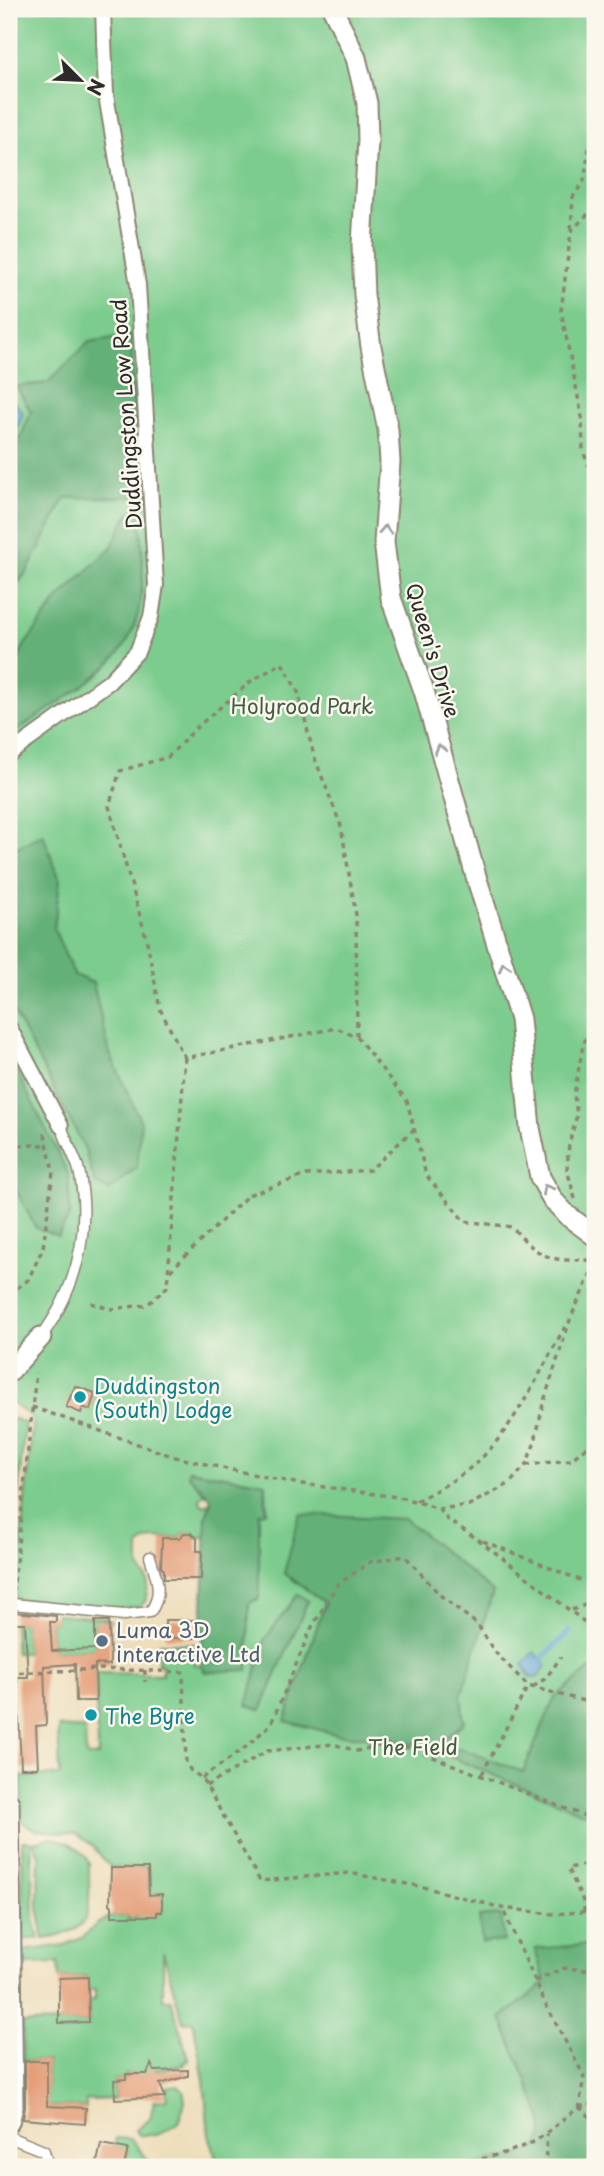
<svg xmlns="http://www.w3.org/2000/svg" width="604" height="2176" font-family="'Playpen Sans',sans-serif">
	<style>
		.green { fill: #7bcc8d; stroke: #537c5c; stroke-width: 2 }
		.forest { fill: #64b078; stroke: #486e52; stroke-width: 2 }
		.water { fill: #5ba4d2; stroke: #43687e; stroke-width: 2 }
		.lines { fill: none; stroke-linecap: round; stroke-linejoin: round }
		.stream { stroke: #5ba4d2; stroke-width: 5 }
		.building { fill: #e49e78 }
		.service-casing { stroke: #8c8472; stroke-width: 13 }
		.pedestrian-casing { stroke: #8c8472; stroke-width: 18 }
		.minor-casing { stroke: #8c8472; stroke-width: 23 }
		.path { stroke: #8c8472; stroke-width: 3.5; stroke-dasharray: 5 5; stroke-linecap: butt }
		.service { stroke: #fff; stroke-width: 10 }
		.pedestrian { stroke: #fff; stroke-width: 14 }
		.minor { stroke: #fff; stroke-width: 19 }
		.oneway { stroke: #a0a0a0 }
		.culture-dot { fill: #0f9aa8; stroke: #fbf7ec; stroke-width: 2.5 }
		.service-dot { fill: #5c6f8a; stroke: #fbf7ec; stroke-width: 2.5 }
		.labels { text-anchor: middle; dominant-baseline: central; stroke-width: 5; stroke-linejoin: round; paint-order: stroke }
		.street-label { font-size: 21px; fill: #2b2b2b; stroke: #fbf7ec }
		.park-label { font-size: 21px; fill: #435b48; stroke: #fbf7ec }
		.culture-label { font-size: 21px; fill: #0d838f; stroke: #fbf7ec; text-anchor: start }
		.service-label { font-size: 21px; fill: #4e5e75; stroke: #fbf7ec; text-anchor: start }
	</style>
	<rect width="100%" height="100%" fill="#fbf7ec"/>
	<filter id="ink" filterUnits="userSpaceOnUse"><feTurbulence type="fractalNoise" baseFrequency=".0143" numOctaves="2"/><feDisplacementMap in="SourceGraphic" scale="14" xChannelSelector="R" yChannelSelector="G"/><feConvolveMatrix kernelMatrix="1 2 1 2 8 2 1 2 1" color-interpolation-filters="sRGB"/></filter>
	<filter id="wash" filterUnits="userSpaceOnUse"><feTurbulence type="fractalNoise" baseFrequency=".00686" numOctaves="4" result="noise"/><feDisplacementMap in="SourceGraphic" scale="28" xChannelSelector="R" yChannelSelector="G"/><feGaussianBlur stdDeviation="1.57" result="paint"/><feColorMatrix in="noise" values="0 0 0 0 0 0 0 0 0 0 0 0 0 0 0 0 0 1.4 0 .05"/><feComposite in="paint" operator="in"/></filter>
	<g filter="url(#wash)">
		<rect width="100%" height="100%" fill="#edddba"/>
		<g class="green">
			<path d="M9,9H595V2167H219L209,2135L204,2080L193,2021L183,2022L163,1952V1999H171L189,2061L184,2062L185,2065L148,2072L144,2079H137V2074H126V2079L114,2080L115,2099L86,2100V2108L46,2106L47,2061H23L22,2023L89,2022L88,2000H95V1990H88V1977L59,1978L58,1963L23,1964V1951L65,1945L82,1938L97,1924L112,1916H129V1919H134L135,1916L162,1912V1894L138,1899L149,1891L148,1868H111L92,1845L76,1834L36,1830L22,1822L21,1777L60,1775L58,1727L85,1729L86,1756H98L95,1673L162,1674V1665H158L159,1643L195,1644V1665H201L205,1672L249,1602L259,1598V1513L267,1511L266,1483L189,1470L188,1475L207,1495H203L200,1499L201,1504L205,1506L211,1501L206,1517V1537H194L191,1533H184L181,1538H153L146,1540L139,1545V1568L146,1577L148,1585L145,1602L139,1607L108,1609L15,1599L33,1418L10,1402L9,1404Z"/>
			<path d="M9,1417L25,1423L11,1568H9Z"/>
			<path d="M56,1614L104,1618L110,1621L95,1622V1649L52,1651L50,1622H55Z"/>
			<path d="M14,1623H25L27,1653H16Z"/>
			<path d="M48,1838C66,1839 81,1847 89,1863C88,1907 99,1931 44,1939L38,1908L39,1854L33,1842Z"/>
			<path d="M22,1841H30L31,1845L34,1918L39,1939H23Z"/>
			<path d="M178,2085L183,2090L185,2102L178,2123L157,2135H139L136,2130L150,2119L154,2101L167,2099L166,2087Z"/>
			<path d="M116,2138L131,2139L154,2167H124L128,2150L114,2147Z"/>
		</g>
		<g class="forest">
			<path d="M131,335L138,497L65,498L27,572L9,594V466L31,412L16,386L47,383L89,342Z"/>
			<path d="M139,505C143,555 152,621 113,660C83,691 43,711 9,736V679L24,646L59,598L111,548L126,518Z"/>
			<path d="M43,834L60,880L54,929L74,975L93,983L110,1054L141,1122L137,1167L109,1191L95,1183L84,1147L9,1003V851Z"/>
			<path d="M9,1056L68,1173L70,1215L58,1236L36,1228L9,1177Z"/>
			<path d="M189,1470L265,1483L266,1512L259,1513V1599L249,1603L248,1670L205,1672L201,1665L206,1517L211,1501L210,1497L188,1475Z"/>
			<path d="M300,1514L405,1519L493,1592L461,1696L464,1722L436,1748L378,1738L339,1735L285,1721L325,1603L284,1573Z"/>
			<path d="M298,1594L308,1601L261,1710L247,1705L265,1639Z"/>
			<path d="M590,1669L595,1673V1818L446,1755L460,1748L523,1772L555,1697Z"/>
			<path d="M501,1915L504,1941L482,1943L479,1917Z"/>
			<path d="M595,1944V2167H459C476,2163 527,2157 536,2147C544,2140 543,2130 543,2120L501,2018L545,1983L535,1949Z"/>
		</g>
		<g class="water">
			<path d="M9,396L23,413L9,449Z"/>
			<path d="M534,1652L547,1665L537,1678L530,1677L523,1665Z"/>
		</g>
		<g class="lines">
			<path class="stream" d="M538,1663L570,1631"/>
		</g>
		<g id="blocks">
			<g class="building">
				<path d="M75,1386L95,1393L90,1410L83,1407L81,1413L66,1407Z"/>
				<path d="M184,1533H191L197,1538V1551H202L201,1579H164V1570L161,1567L162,1538H180Z"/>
				<path d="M14,1612L56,1616V1622H50L52,1651L95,1649V1621H109L110,1665L95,1664L96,1701H76L75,1664L44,1666L46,1725L36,1726L38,1768H21L17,1677H28L25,1623H14Z"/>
				<rect x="165" y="1620" width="30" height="18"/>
				<path d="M111,1868H148L149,1895L162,1894V1912H157V1916H112V1906L110,1904Z"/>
				<path d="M88,1977L89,2022L59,2023V1978Z"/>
				<path d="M25,2061H47V2106L86,2108L85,2124L23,2119L25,2107Z"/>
				<path d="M151,2064L154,2071L188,2070V2076L160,2084L165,2097L115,2099L114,2080L126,2079V2074H147Z"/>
				<path d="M101,2144L128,2149L124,2167H96Z"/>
			</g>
		</g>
	</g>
	<g filter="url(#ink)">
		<use href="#blocks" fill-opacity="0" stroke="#8c8472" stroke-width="2"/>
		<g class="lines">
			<g class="service-casing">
				<g id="service">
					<path d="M41,1337C72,1295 86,1250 83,1199C82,1189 81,1176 78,1167C73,1153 66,1140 61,1126"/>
					<path d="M9,1606L13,1604L124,1615L150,1612C164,1594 156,1576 150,1557"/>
					<path d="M9,2137L44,2151L48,2167"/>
				</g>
			</g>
			<g class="pedestrian-casing">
				<g id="pedestrian">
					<path d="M9,754L109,682L137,652L151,617L156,585L138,285L106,95L103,9"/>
					<path d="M9,1027L61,1126"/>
				</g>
			</g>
			<g class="minor-casing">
				<g id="minor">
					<path d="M333,9L356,58L367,103L368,140L362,245L364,295L371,347L388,430L390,462L384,542L391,598L424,691L475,873L520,1019L530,1128L540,1177L553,1200L568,1216L595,1236"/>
					<path d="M9,1372L41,1337"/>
					<path d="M9,1803L13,2107L9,2122"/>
				</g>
			</g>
			<g class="path">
				<path d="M595,207L571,231L561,311L582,417L583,451L595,482"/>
				<path d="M571,229L573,197L584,181L589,149L595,135"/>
				<path d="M185,1058L160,1009L146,937L109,806L120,771L168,757L197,727L250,682L282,663L298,692L314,756L341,826L356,915L357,1037"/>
				<path d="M9,1145H47"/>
				<path d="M575,1199L567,1169L569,1144L577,1115L574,1095L583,1045L595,1018"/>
				<path d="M170,1271L248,1195L306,1175L370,1170L414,1129"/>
				<path d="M9,1294L28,1280L43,1248L53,1172L45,1134L49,1131"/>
				<path d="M91,1303L110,1309L147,1305L167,1287L185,1058L336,1028L357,1037L407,1101L426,1175L464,1221L512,1227C528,1245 542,1260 568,1260C578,1260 585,1259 595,1262"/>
				<path d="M32,1407L175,1457L227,1469L295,1483L404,1498L439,1509L469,1505L509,1484L526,1465L535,1442L543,1404L571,1317L595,1264"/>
				<path d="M526,1465L571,1460L595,1439"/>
				<path d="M416,1501C437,1490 458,1479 475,1464C513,1431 542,1368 566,1325"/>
				<path d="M439,1509L448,1520L479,1540L595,1630"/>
				<path d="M483,1541L595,1586"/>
				<path d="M13,1592L36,1373"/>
				<path d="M572,1610L595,1601"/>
				<path d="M145,1670V1682"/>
				<path d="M9,1673L102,1669L183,1672L186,1763L191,1771L202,1778L260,1881L349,1873L423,1887L502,1908L553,1914L595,1911"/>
				<path d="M533,1687L546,1678L561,1657"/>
				<path d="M482,1774L528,1686"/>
				<path d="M202,1778L246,1747L271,1724L311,1629L337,1585L370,1562L405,1556L440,1595L478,1625L494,1651L528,1686L595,1704"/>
				<path d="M206,1786L267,1751L333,1744L357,1751L386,1744L410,1748L595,1820"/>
				<path d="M584,1912V1903L568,1868L585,1865L595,1856"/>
				<path d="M535,1981L564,1968L595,1971"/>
				<path d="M579,2107L595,2121"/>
				<path d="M579,2107L595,2103"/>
				<path d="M453,2167L511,2151L536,2141L579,2107L584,2076L546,2005L503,1910"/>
				<path d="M545,2167L547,2134"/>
			</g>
			<use href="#service" class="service"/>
			<use href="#pedestrian" class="pedestrian"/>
			<use href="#minor" class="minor"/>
		</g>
		<defs><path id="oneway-chevron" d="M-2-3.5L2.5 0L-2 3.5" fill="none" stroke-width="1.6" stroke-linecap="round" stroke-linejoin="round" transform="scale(1.75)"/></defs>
		<g class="oneway">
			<use href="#oneway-chevron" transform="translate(385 530) rotate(-87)"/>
			<use href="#oneway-chevron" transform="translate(440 749) rotate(-105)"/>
			<use href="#oneway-chevron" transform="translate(504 967) rotate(-108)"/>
			<use href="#oneway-chevron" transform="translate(547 1189) rotate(-121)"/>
		</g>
	</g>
	<g class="culture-dot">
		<circle cx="80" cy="1397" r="7"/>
		<circle cx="91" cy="1715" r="7"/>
	</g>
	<circle class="service-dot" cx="102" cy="1641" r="7"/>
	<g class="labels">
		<g class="street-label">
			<text transform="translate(125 414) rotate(-94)">Duddingston Low Road</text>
			<text transform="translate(434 650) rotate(73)">Queen's Drive</text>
		</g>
		<g class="park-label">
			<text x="302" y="705">Holyrood Park</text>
			<text x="413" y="1746">The Field</text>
		</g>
		<g class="culture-label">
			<text x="94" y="1385">Duddingston<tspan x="94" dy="24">(South) Lodge</tspan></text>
			<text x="105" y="1715">The Byre</text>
		</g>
		<g class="service-label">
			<text x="116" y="1629">Luma 3D<tspan x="116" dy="24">interactive Ltd</tspan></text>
		</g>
	</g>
	<rect width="604" height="2176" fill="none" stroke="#fbf7ec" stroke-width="35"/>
	<g transform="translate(80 80) rotate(114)" stroke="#fbf7ec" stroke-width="5" paint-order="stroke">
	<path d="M0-5L12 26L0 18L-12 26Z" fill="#2b2b2b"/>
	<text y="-10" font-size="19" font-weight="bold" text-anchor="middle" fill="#2b2b2b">N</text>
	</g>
</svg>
